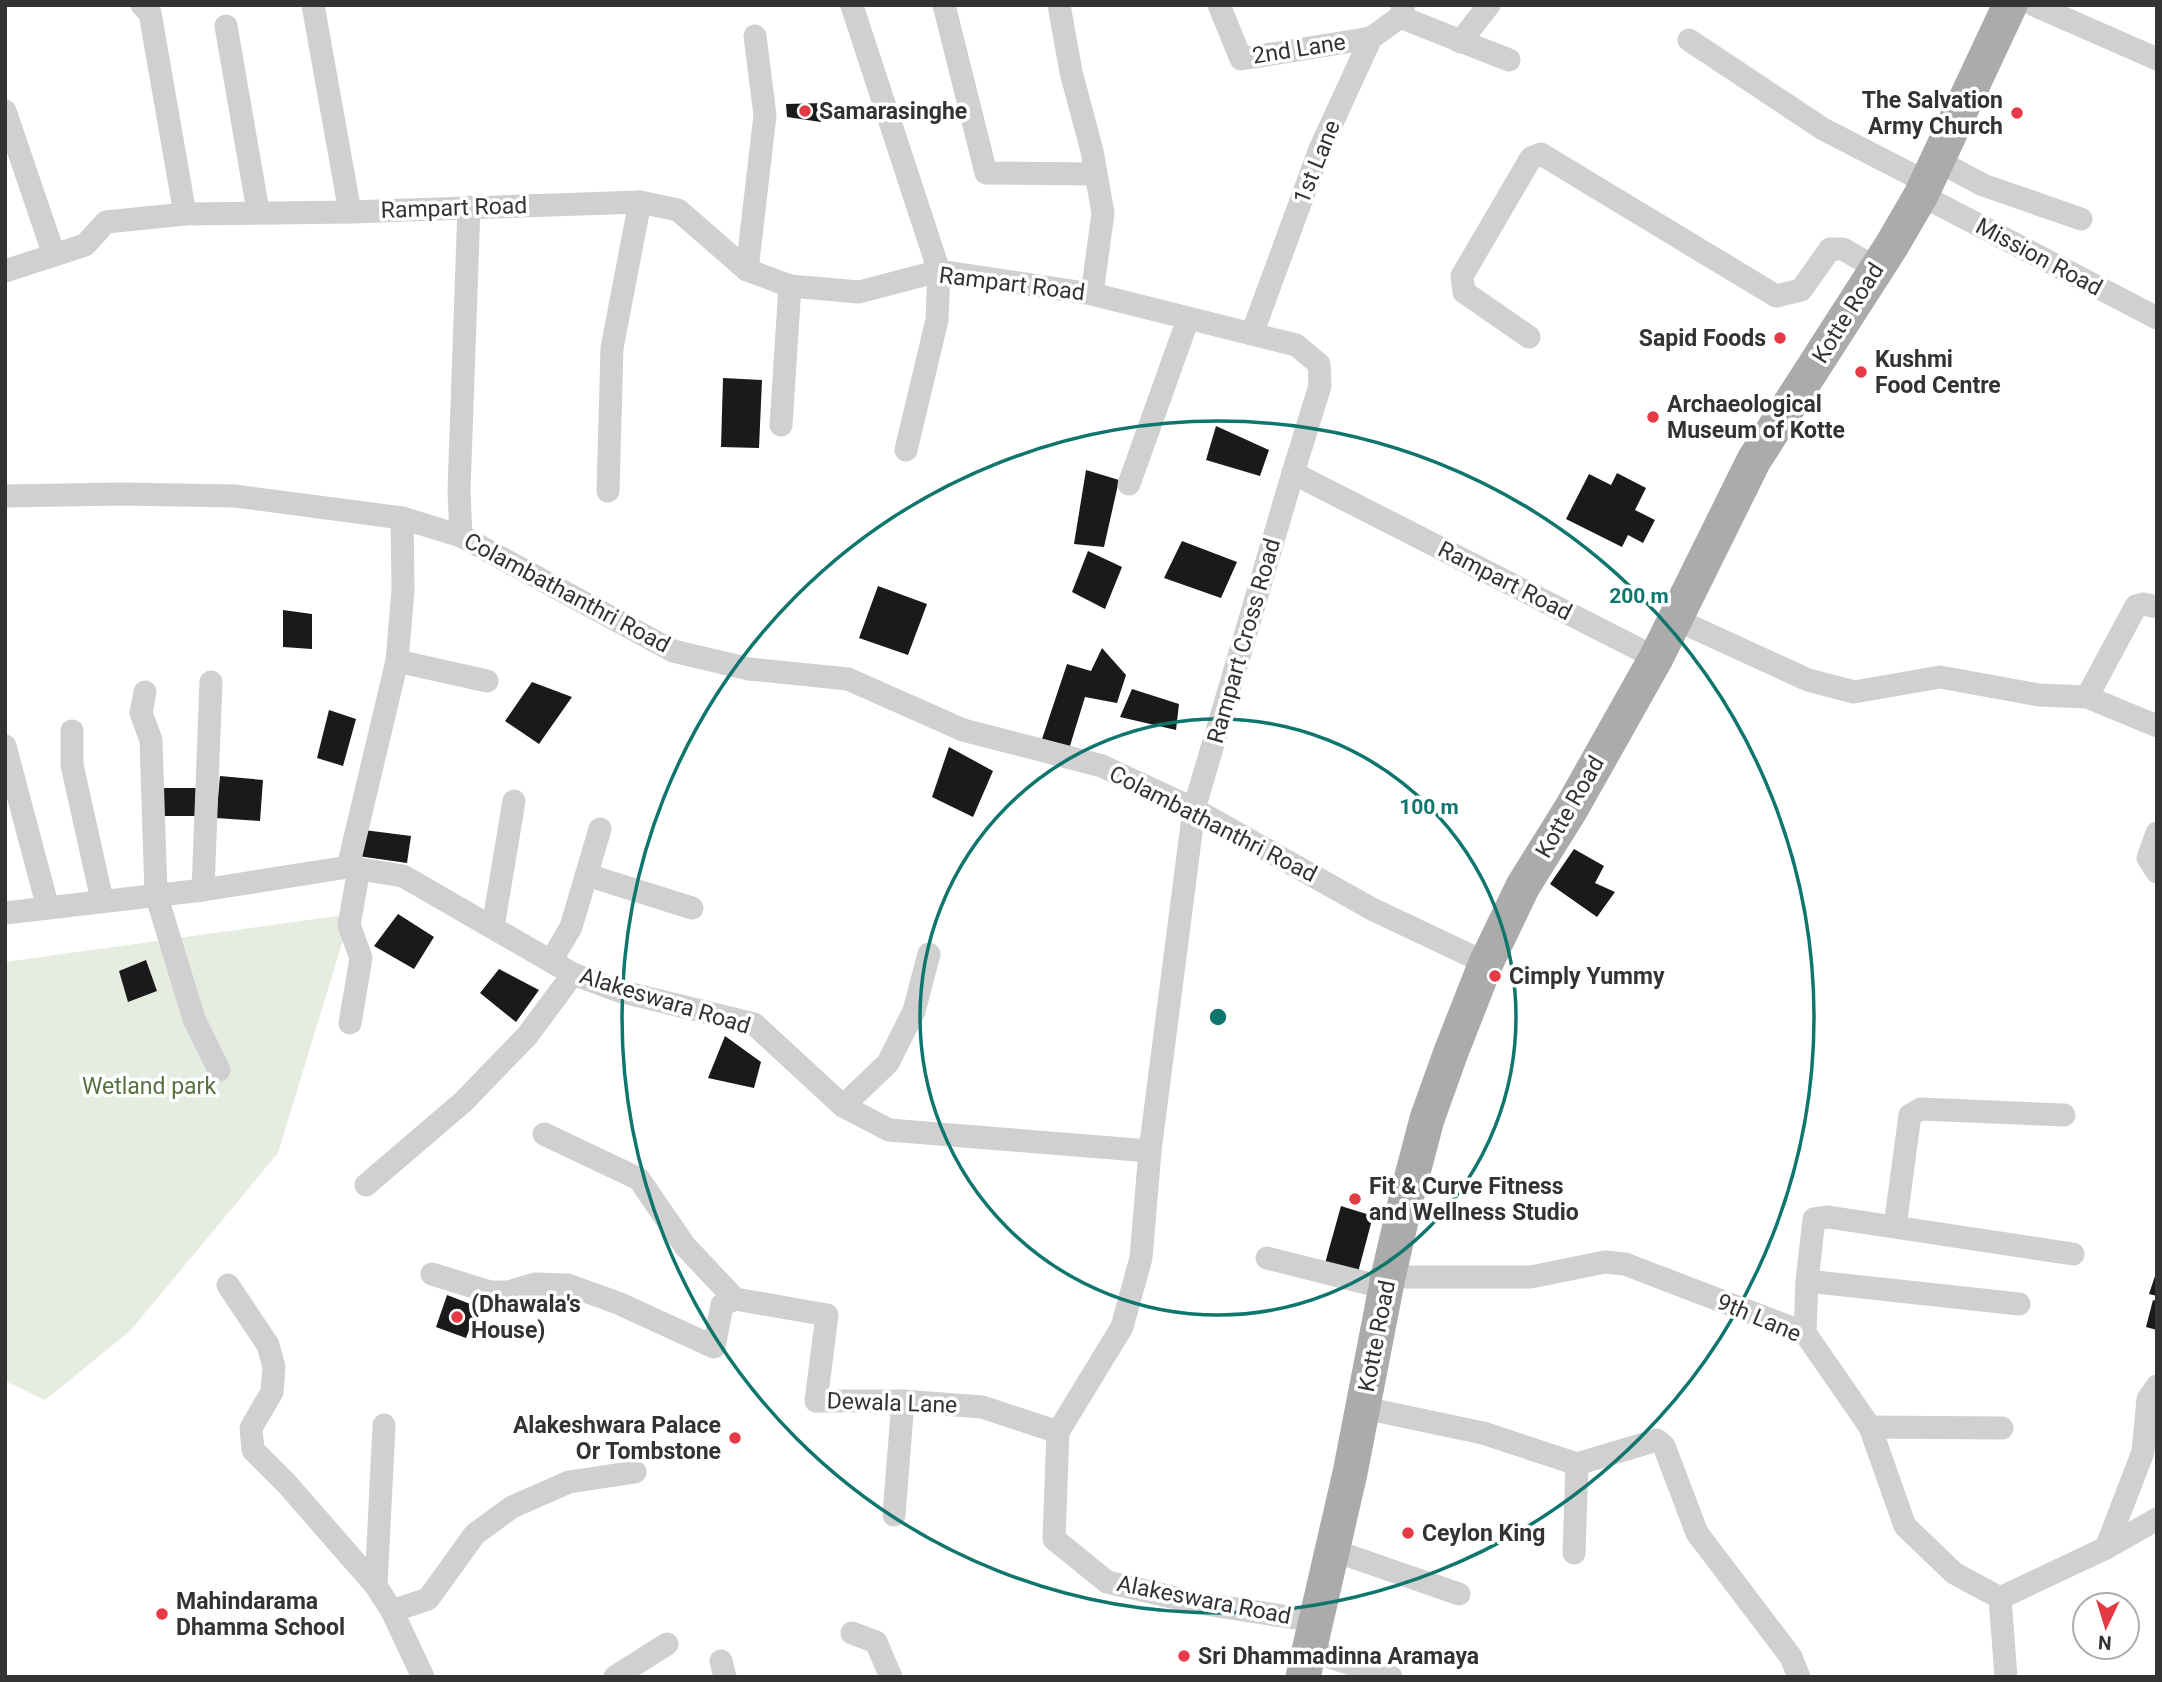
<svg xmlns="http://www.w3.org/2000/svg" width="2162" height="1682" font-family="Roboto,sans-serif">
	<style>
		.green { fill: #e6ecdf }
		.building { fill: #1a1a1a }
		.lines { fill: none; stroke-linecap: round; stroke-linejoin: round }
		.minor { stroke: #d0d0d0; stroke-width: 23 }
		.primary { stroke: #ababab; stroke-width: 35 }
		.ring { fill: none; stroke: #0f766e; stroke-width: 3.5 }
		.poi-dot { fill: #e63946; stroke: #fff; stroke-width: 2.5 }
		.labels { text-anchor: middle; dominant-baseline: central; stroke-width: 7; stroke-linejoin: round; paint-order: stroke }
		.street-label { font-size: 23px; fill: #333; stroke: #fff }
		.poi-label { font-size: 23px; font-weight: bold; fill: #333; stroke: #fff; text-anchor: start }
		.park-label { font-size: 23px; fill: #56703f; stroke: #fff }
		.centre { fill: #0f766e; stroke: #fff; stroke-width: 3.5 }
		.ring-label { font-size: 21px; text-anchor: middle; font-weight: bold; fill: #0f766e; stroke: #fff; stroke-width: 7; stroke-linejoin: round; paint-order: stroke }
	</style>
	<rect width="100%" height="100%" fill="#fff"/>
	<path class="green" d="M351,914L278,1153L130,1331L45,1400L5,1381V962Z"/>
	<g class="building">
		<path d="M824,103L821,122L787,117L786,104Z"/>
		<path d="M723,378L762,380L759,448L721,447Z"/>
		<path d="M1216,426L1269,450L1260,476L1206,460Z"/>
		<path d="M1086,470L1119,480L1104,547L1074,544Z"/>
		<path d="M1617,473L1646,488L1635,510L1655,520L1643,543L1628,535L1622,547L1566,519L1589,474L1611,485Z"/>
		<path d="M1182,541L1237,562L1221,598L1164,578Z"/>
		<path d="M1088,551L1122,567L1105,609L1072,592Z"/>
		<path d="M878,586L927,604L908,655L859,638Z"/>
		<path d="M283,610L312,614V649L283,647Z"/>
		<path d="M1102,648L1126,675L1117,703L1085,697L1069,749L1041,742L1067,664L1091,671Z"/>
		<path d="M532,682L572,697L539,744L505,721Z"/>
		<path d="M1132,689L1179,704L1176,730L1120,717Z"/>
		<path d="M329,710L356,719L343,766L317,758Z"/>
		<path d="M949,747L993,771L973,817L932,797Z"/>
		<path d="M220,776L263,780L260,821L216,818Z"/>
		<path d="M160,788H198V816H159Z"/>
		<path d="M364,830L411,836L407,863L358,856Z"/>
		<path d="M1574,849L1604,866L1595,883L1615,892L1597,917L1550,884Z"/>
		<path d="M398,914L434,937L414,969L374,946Z"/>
		<path d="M146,960L157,991L128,1002L119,971Z"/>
		<path d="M499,969L539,990L516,1022L480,993Z"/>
		<path d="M725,1036L761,1062L754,1088L708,1078Z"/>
		<path d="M1341,1206L1373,1216L1357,1276L1324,1267Z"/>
		<path d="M2157,1270V1296L2149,1294Z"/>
		<path d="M447,1295L478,1307L466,1338L436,1327Z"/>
		<path d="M2153,1300L2157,1301V1330L2146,1327Z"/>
	</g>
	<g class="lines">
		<g class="minor">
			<path d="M142,5L150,13L185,214"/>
			<path d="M313,5L350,212"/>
			<path d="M944,5L986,173L1096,174"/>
			<path d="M1059,5L1071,72L1092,151L1103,213L1092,294"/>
			<path d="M1219,5L1241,59L1371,38"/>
			<path d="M2034,5L2157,59"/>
			<path d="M852,6L939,271L937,320L906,450"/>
			<path d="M1400,17L1509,60"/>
			<path d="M226,26L258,211"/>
			<path d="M1689,40L1823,129L1926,182"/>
			<path d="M1460,42L1489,5"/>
			<path d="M5,111L54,255"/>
			<path d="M1938,161L1983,185L2081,219"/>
			<path d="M1921,195L2157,318"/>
			<path d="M747,270L765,115L755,36"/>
			<path d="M5,271L85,245L106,222L185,214L350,212L640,202L678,210L747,270L790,286L859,292L939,271L1092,294L1296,345L1319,364L1320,386L1293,473L1656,658"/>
			<path d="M1252,334L1320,149L1371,38L1400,17L1404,5"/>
			<path d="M1529,337L1464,292L1462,276L1531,158L1541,154L1776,296L1801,290L1830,249H1843L1876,268"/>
			<path d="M781,425L790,286"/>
			<path d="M1293,473L1194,809L1150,1151L1141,1258L1122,1327L1058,1432L1054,1539L1107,1582L1198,1603L1314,1621"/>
			<path d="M1129,484L1188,319"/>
			<path d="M608,491L612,348L640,202"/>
			<path d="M5,496L121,494L235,496L402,518L461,536L673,651L749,669L848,679L963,730L1102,766L1194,809L1372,909L1486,963"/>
			<path d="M461,536L459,491L469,207"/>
			<path d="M1675,619L1808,680L1854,692L1940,677L2039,695L2087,697L2136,606L2143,604L2157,607"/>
			<path d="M397,661L487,681"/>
			<path d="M145,692L141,713L151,740L156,894L194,1019L219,1070"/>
			<path d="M2087,697L2157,726"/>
			<path d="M72,731V765L102,900"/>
			<path d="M5,746L48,908"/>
			<path d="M2157,833L2148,858L2157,872"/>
			<path d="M348,867L397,661L403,590L402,518"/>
			<path d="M587,875L692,908"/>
			<path d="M203,890L211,682"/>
			<path d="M5,913L203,890L348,867L403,876L573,974L619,991L754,1024L843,1106L889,1130L1150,1151"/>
			<path d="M493,927L514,801"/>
			<path d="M551,961L571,927L600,829"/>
			<path d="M350,1023L361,958L349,925L359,869"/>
			<path d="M843,1106L888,1063L914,1011L929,954"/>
			<path d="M544,1134L639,1179L685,1246L735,1299L827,1315L816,1401H903L982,1407L1058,1432"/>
			<path d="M366,1185L463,1102L527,1036L573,974"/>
			<path d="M1895,1226L1910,1115L1921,1109L2064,1115"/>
			<path d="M1267,1258L1386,1288"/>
			<path d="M432,1274L490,1292H508L535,1284L568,1285L618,1303L714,1347L722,1305L735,1299"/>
			<path d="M1388,1277H1531L1605,1262L1625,1264L1805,1333L1870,1427L1905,1526L1954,1573L2000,1598L2006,1677"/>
			<path d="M1807,1281L2019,1304"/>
			<path d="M228,1285L268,1345L274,1367L272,1392L251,1428L253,1450L287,1484L376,1586L392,1611L423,1677"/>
			<path d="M1805,1333L1807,1281L1814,1219L1828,1217L2073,1254"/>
			<path d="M1364,1408L1483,1433L1577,1464L1657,1440L1664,1446L1697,1533L1791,1657L1799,1677"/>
			<path d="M1870,1427L2002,1428"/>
			<path d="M894,1515L903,1401"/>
			<path d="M2106,1548L2157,1519"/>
			<path d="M1332,1550L1459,1594"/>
			<path d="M1574,1553L1577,1464"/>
			<path d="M376,1586L384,1425"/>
			<path d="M2000,1598L2106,1548L2143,1452L2148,1399L2157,1386"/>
			<path d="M392,1611L428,1599L475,1534L512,1507L569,1482L635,1472"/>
			<path d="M852,1633L876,1642L891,1677"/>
			<path d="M1308,1650L1391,1677"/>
			<path d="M721,1661L725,1677"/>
			<path d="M615,1677L667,1644"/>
		</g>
		<path class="primary" d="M1303,1677L1350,1473L1388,1277L1407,1195L1427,1119L1451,1052L1486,963L1523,886L1571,809L1656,658L1754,460L1892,245L1921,195L2010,5"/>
	</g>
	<g class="ring">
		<circle cx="1218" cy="1017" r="298"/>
		<circle cx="1218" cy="1017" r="596"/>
	</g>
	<g class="poi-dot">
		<circle cx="805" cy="111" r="7"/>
		<circle cx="2017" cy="113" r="7"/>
		<circle cx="1780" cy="338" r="7"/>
		<circle cx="1861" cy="372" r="7"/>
		<circle cx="1653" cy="417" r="7"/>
		<circle cx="1495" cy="976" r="7"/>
		<circle cx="1355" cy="1199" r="7"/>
		<circle cx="457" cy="1317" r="7"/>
		<circle cx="735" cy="1438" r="7"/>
		<circle cx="1408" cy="1533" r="7"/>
		<circle cx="162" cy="1614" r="7"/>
		<circle cx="1184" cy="1656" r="7"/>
	</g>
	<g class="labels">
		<g class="street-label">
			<text transform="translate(1299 49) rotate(-9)">2nd Lane</text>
			<text transform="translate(1317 162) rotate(-68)">1st Lane</text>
			<text transform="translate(454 208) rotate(-2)">Rampart Road</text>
			<text transform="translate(2039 257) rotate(28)">Mission Road</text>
			<text transform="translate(1012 284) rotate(7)">Rampart Road</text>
			<text transform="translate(1848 313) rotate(-58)">Kotte Road</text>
			<text transform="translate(1505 581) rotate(27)">Rampart Road</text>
			<text transform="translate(567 593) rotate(28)">Colambathanthri Road</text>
			<text transform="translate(1244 641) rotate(-74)">Rampart Cross Road</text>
			<text transform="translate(1570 807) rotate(-60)">Kotte Road</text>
			<text transform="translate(1213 824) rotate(27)">Colambathanthri Road</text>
			<text transform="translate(665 1001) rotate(17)">Alakeswara Road</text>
			<text transform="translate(1759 1318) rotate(23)">9th Lane</text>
			<text transform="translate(1377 1336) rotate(-79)">Kotte Road</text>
			<text transform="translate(892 1403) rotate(2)">Dewala Lane</text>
			<text transform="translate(1204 1600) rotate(11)">Alakeswara Road</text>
		</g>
		<g class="poi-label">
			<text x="2003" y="100" text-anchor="end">The Salvation<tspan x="2003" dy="26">Army Church</tspan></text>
			<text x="819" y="111">Samarasinghe</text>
			<text x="1766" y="338" text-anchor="end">Sapid Foods</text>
			<text x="1875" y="359">Kushmi<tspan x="1875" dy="26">Food Centre</tspan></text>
			<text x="1667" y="404">Archaeological<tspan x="1667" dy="26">Museum of Kotte</tspan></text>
			<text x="1509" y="976">Cimply Yummy</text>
			<text x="1369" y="1186">Fit &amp; Curve Fitness<tspan x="1369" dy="26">and Wellness Studio</tspan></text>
			<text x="471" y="1304">(Dhawala's<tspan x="471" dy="26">House)</tspan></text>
			<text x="721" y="1425" text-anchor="end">Alakeshwara Palace<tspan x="721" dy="26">Or Tombstone</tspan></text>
			<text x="1422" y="1533">Ceylon King</text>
			<text x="176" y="1601">Mahindarama<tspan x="176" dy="26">Dhamma School</tspan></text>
			<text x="1198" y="1656">Sri Dhammadinna Aramaya</text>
		</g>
		<g class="park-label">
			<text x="149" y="1086">Wetland park</text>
		</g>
	</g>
	<circle cx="1218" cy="1017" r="10" class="centre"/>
	<g class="ring-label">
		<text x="1639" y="603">200 m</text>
		<text x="1429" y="814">100 m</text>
	</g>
	<rect width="2162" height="1682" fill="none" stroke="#333333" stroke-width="14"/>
	<g transform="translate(2106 1626) rotate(184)"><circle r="33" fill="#ffffff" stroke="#adadad" stroke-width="2"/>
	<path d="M0-5L12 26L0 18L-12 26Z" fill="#e63946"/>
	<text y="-10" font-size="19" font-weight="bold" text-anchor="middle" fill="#333333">N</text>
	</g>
</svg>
